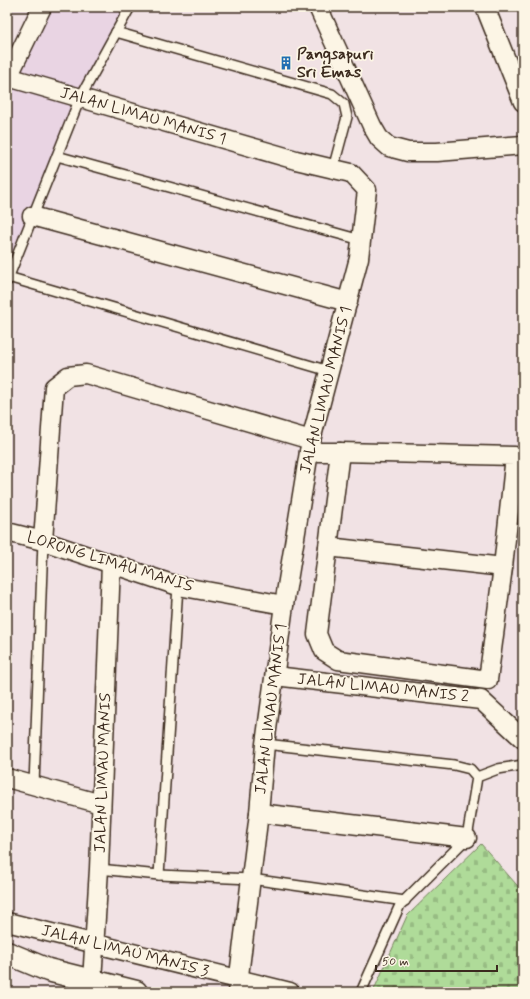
<svg xmlns="http://www.w3.org/2000/svg" width="530" height="999" font-family="Mynerve,sans-serif">
	<style>
		.built { fill: #e9d4e3 }
		.cemetery { fill: url(#cemetery-stones); stroke: #75825c }
		.lines { fill: none; stroke-linecap: round; stroke-linejoin: round }
		.service-casing { stroke: #3b2a1e; stroke-width: 12 }
		.minor-casing { stroke: #3b2a1e; stroke-width: 21 }
		.primary-casing { stroke: #3b2a1e; stroke-width: 25 }
		.service { stroke: #fcf5e5; stroke-width: 9 }
		.minor { stroke: #fcf5e5; stroke-width: 18 }
		.primary { stroke: #fcf5e5; stroke-width: 22 }
		.labels { text-anchor: middle; dominant-baseline: central; stroke-width: 3.5; stroke-linejoin: round; paint-order: stroke }
		.poi-label { font-size: 16px; font-weight: bold; fill: #3b2a1e; stroke: #fcf5e5; text-anchor: start }
		.street-label { font-size: 16px; fill: #3b2a1e; stroke: #fcf5e5 }
	</style>
	<defs>
		<pattern id="cemetery-stones" width="16" height="16" patternUnits="userSpaceOnUse"><rect width="16" height="16" fill="#afdb99"/><path d="M2 7V4a2 2 0 0 1 4 0v3zM10 15v-3a2 2 0 0 1 4 0v3z" fill="#97bc83"/></pattern>
	</defs>
	<rect width="100%" height="100%" fill="#f1e2e4"/>
	<filter id="ink" filterUnits="userSpaceOnUse"><feTurbulence type="fractalNoise" baseFrequency=".025" numOctaves="2"/><feDisplacementMap in="SourceGraphic" scale="8" xChannelSelector="R" yChannelSelector="G"/><feConvolveMatrix kernelMatrix="1 2 1 2 8 2 1 2 1" color-interpolation-filters="sRGB"/></filter>
	<g filter="url(#ink)">
		<path class="built" d="M37,7H134L119,34L31,216L7,285V64Z"/>
		<path class="cemetery" d="M481,844L523,892V992H373L407,916Z"/>
		<g class="lines">
			<g class="service-casing">
				<g id="service">
					<path d="M116,32L332,94L344,104L347,117L333,169"/>
					<path d="M57,156L361,240"/>
					<path d="M8,277L329,371"/>
					<path d="M7,281L80,98L130,7"/>
					<path d="M265,744L454,765L470,769L477,777"/>
					<path d="M34,785L43,541"/>
					<path d="M99,869L159,875L178,586"/>
					<path d="M159,875L251,879L405,901"/>
					<path d="M361,992L400,905L467,838L477,777L498,769L523,765"/>
				</g>
			</g>
			<g class="minor-casing">
				<g id="minor">
					<path d="M318,7L372,126L379,138L389,147L408,152H437L523,145"/>
					<path d="M485,7L523,102"/>
					<path d="M8,77L296,160L351,173L367,190L359,258L311,440L309,452L284,605L265,744L259,813L237,992"/>
					<path d="M7,79L42,7"/>
					<path d="M32,216L348,302"/>
					<path d="M309,452H340"/>
					<path d="M340,452L515,456L503,567L488,680L338,660L324,651L317,634Z"/>
					<path d="M7,532L43,541L178,586L284,605"/>
					<path d="M43,541L54,387L68,376L86,374L311,440"/>
					<path d="M328,547L503,567"/>
					<path d="M275,676L481,700L523,739"/>
					<path d="M7,778L101,804"/>
					<path d="M259,813L467,838"/>
					<path d="M7,922L290,992"/>
					<path d="M92,981L99,869L111,564"/>
				</g>
			</g>
			<g class="primary-casing">
				<path id="primary" d="M7,953L48,970L136,992"/>
			</g>
			<use href="#service" class="service"/>
			<use href="#minor" class="minor"/>
			<use href="#primary" class="primary"/>
		</g>
	</g>
	<defs>
		<g id="building-bare" transform="scale(1.08)"><path d="M-4-6H4V6H1V3H-1V6H-4ZM-2.5-4.3h1.7v1.8h-1.7ZM.8-4.3h1.7v1.8H.8ZM-2.5-1h1.7V.8h-1.7ZM.8-1h1.7V.8H.8Z" fill="#1f6fb2" stroke="#fcf5e5" stroke-width="2.5" paint-order="stroke"/></g>
	</defs>
	<g fill-rule="evenodd">
		<use href="#building-bare" x="286" y="63"/>
	</g>
	<g class="labels">
		<g class="poi-label">
			<text x="297" y="54">Pangsapuri<tspan x="297" dy="18">Sri Emas</tspan></text>
		</g>
		<g class="street-label">
			<text transform="translate(143 116) rotate(16)">JALAN LIMAU MANIS 1</text>
			<text transform="translate(326 390) rotate(-76)">JALAN LIMAU MANIS 1</text>
			<text transform="translate(110 562) rotate(17)">LORONG LIMAU MANIS</text>
			<text transform="translate(383 688) rotate(6)">JALAN LIMAU MANIS 2</text>
			<text transform="translate(271 709) rotate(-83)">JALAN LIMAU MANIS 1</text>
			<text transform="translate(103 773) rotate(-88)">JALAN LIMAU MANIS</text>
			<text transform="translate(125 951) rotate(14)">JALAN LIMAU MANIS 3</text>
		</g>
	</g>
	<rect width="530" height="999" fill="none" stroke="#fcf5e5" stroke-width="24"/>
	<rect x="12" y="12" width="506" height="975" fill="none" stroke="#3b2a1e" stroke-width="1.5" filter="url(#ink)"/>
	<path d="M376 965v6h121v-6" fill="none" stroke="#3b2a1e" stroke-width="2"/>
	<text x="382" y="965" font-size="12" fill="#3b2a1e" stroke="#fcf5e5" stroke-width="3" paint-order="stroke">50 m</text>
</svg>
